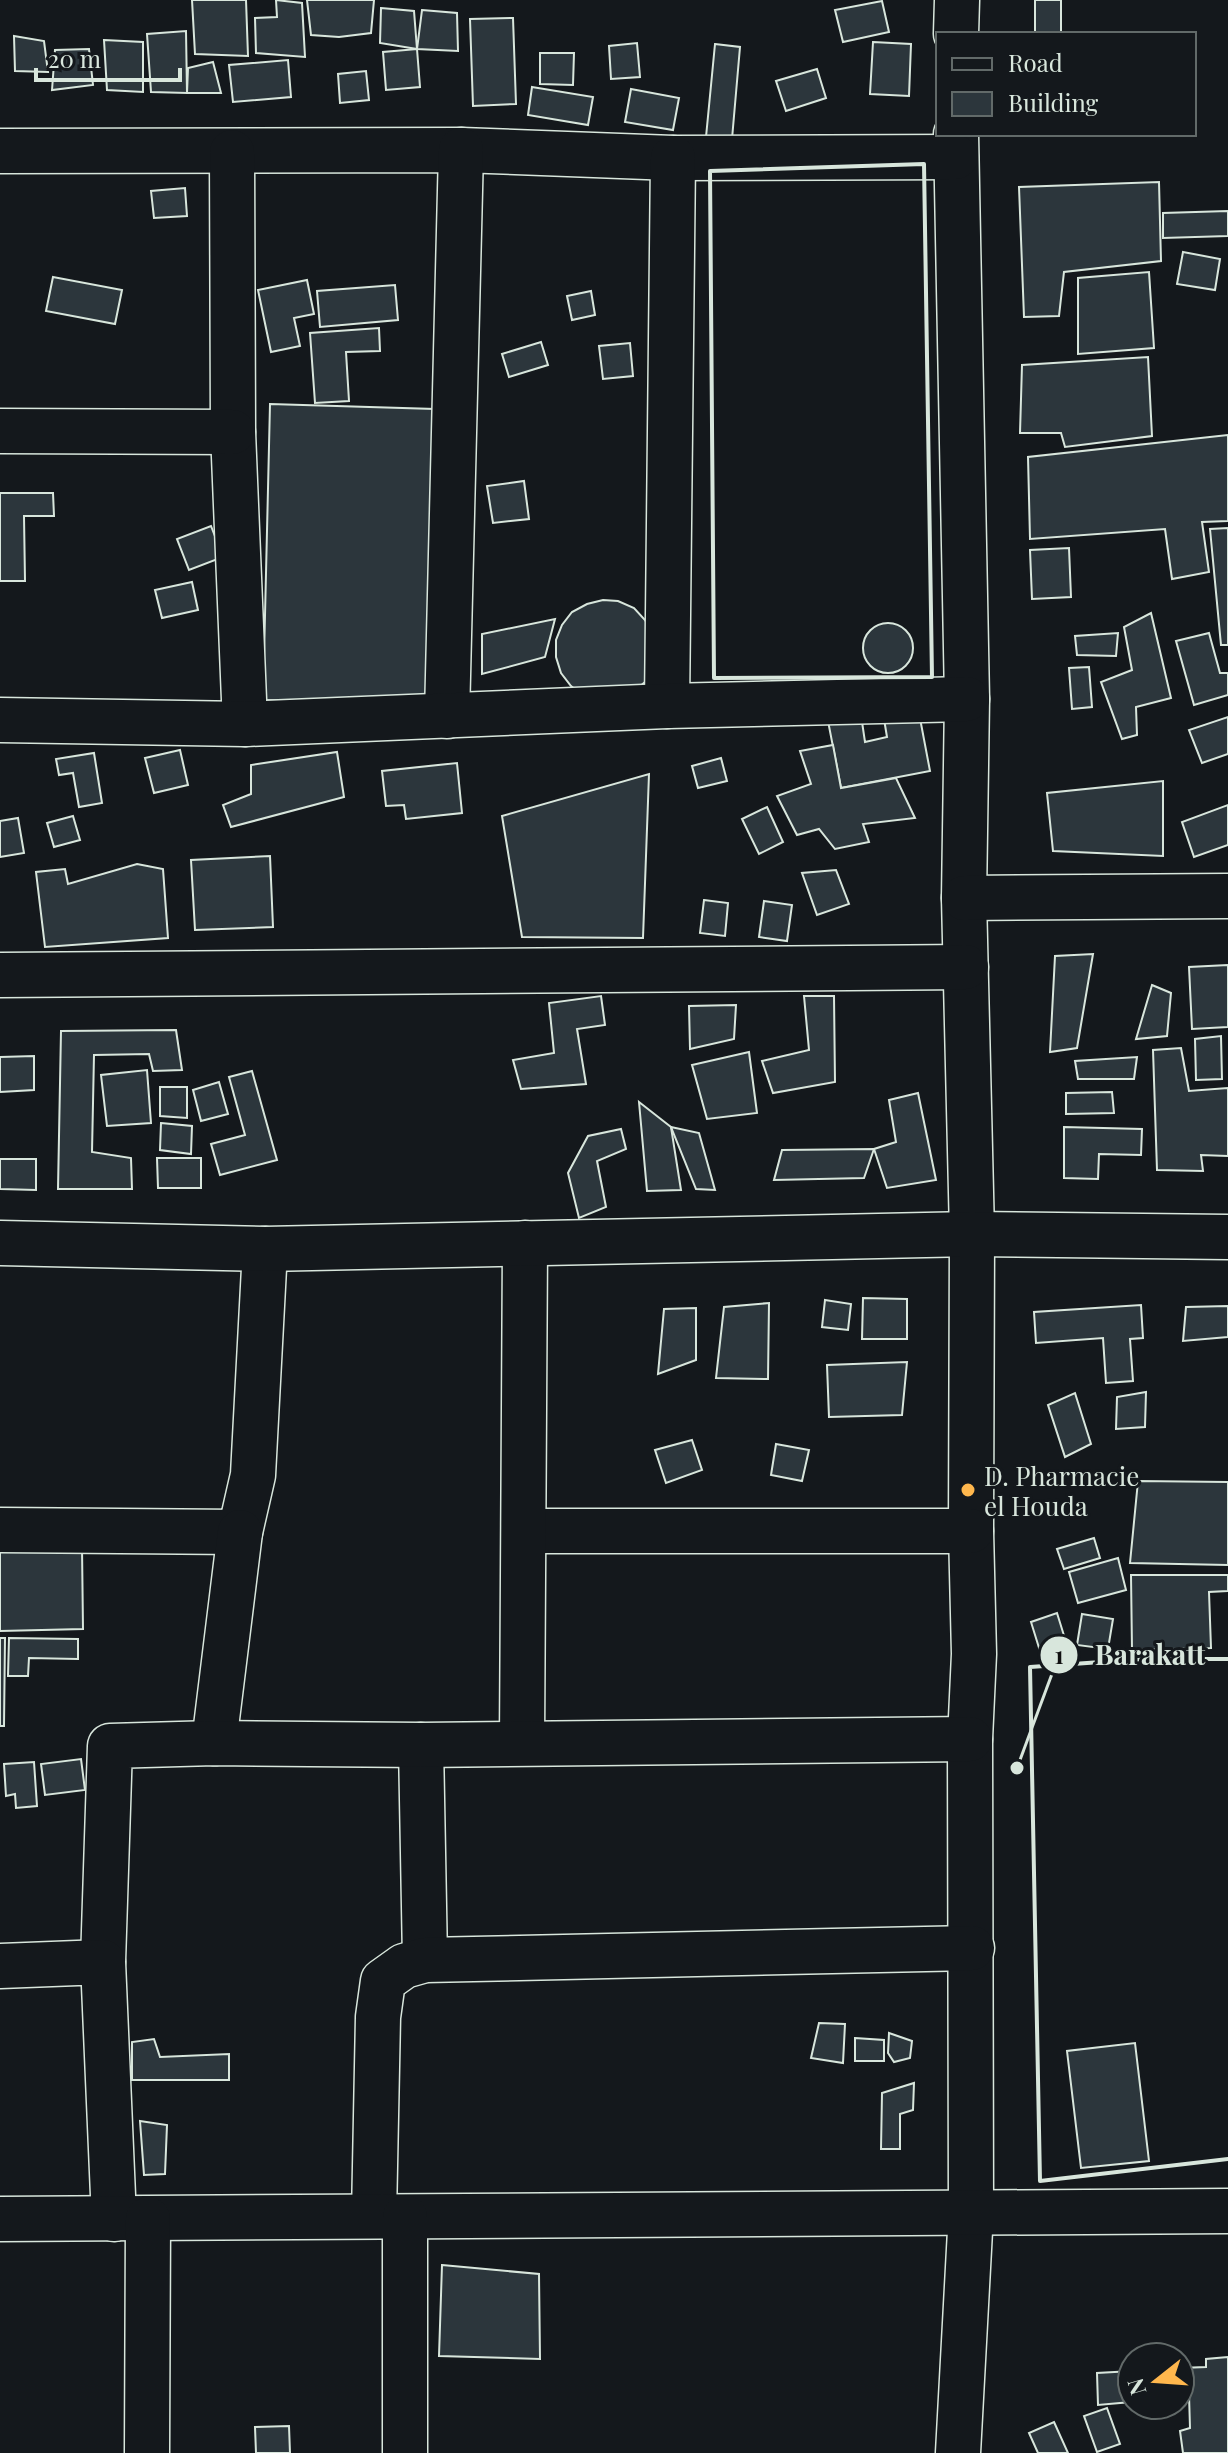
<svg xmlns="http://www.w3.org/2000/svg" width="1228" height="2453" font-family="'Playfair Display',serif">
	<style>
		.building { fill: #2c363c; stroke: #d8e6dc; stroke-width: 2 }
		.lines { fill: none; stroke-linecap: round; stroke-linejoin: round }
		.minor-casing { stroke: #d8e6dc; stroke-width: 47 }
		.major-casing { stroke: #d8e6dc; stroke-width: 47 }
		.minor { stroke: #14181c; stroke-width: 44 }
		.major { stroke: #14181c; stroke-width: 44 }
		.wall { stroke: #d8e6dc; stroke-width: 4 }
		.poi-dot { fill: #ffb74d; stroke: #14181c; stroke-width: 3 }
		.labels { text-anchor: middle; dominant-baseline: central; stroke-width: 6; stroke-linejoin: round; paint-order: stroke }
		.poi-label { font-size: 26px; fill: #d8e6dc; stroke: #14181c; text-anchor: start }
		.leader { fill: none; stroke: #d8e6dc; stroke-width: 3 }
		.callout-dot { fill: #d8e6dc; stroke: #14181c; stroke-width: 3 }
		.mark-label { font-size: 24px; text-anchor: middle; font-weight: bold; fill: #111 }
		.callout-label { font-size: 28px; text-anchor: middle; font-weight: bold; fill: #d8e6dc; stroke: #14181c; stroke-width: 6; stroke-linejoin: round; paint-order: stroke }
	</style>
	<rect width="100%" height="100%" fill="#14181c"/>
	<g class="building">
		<path d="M192,0H246L248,56L195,54Z"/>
		<path d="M276,0L302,3L305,57L256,53L255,18L277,17Z"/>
		<path d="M307,0H374L371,33L339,37L311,35Z"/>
		<rect x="1035" y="0" width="26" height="34"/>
		<path d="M882,1L889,32L843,42L835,10Z"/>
		<path d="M381,8L414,11L417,49L380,43Z"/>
		<path d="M422,10L457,13L458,51L417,49Z"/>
		<path d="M513,18L516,104L473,106L470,19Z"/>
		<path d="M186,31L187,93L151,92L147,34Z"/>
		<path d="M14,36L44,41L48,72L15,71Z"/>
		<path d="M104,40L143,42V92L107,90Z"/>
		<path d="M873,42L911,44L909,96L870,94Z"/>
		<path d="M637,43L640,77L611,79L609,46Z"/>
		<path d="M715,44L740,47L732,139L706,137Z"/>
		<path d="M89,49L93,85L52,90L55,50Z"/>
		<path d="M417,49L420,87L386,90L383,52Z"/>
		<path d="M540,53H574L573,85L540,84Z"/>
		<path d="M288,60L291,97L233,102L229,65Z"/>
		<path d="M213,62L221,93H187L188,68Z"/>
		<path d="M817,69L826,98L786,111L776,81Z"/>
		<path d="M366,71L369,100L340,103L338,74Z"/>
		<path d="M532,87L593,97L588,125L528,115Z"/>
		<path d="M631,89L679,98L673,130L625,122Z"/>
		<path d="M1159,182L1161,261L1064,272L1059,316L1024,317L1019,187Z"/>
		<path d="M185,188L187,216L154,218L151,191Z"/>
		<path d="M1228,211V236L1163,238V213Z"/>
		<path d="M1183,252L1220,259L1215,290L1177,284Z"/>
		<path d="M1149,272L1154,348L1078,354V278Z"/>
		<path d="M53,277L122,290L115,324L46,311Z"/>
		<path d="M307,280L314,314L294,318L300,346L271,352L258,290Z"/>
		<path d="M395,285L398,320L320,327L317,291Z"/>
		<path d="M591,291L595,315L572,320L567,296Z"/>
		<path d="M379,328L380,351L346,352L349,401L315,403L310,333Z"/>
		<path d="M541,342L548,365L509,377L502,354Z"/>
		<path d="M630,343L633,376L603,379L599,346Z"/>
		<path d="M1148,357L1152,436L1065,447L1061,433H1020L1022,365Z"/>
		<path d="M270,404L435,409L428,705L263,700Z"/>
		<path d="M1228,435V521L1202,522L1209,572L1172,579L1165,529L1030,539L1028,457Z"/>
		<path d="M524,481L529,519L493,523L487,486Z"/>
		<path d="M0,493H53L54,516H24L25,581H0Z"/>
		<path d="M211,526L223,557L189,570L177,539Z"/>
		<path d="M1228,528V645H1221L1210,529Z"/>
		<path d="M1069,548L1071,597L1032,599L1030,550Z"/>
		<path d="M192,582L198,610L162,618L155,590Z"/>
		<path d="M603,600L618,601L634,608L645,620L653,634L652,667L645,682L632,693L584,696L571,686L561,673L556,657V640L562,625L572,612L587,604Z"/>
		<path d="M1151,613L1171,698L1136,707L1137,735L1122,739L1101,682L1132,670L1124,627Z"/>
		<path d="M555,619L545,657L482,674V634Z"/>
		<circle cx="888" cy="648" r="25"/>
		<path d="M1118,633L1116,656L1077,655L1075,636Z"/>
		<path d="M1209,633L1220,673H1228V695L1194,705L1176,641Z"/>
		<path d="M1089,667L1092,707L1072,709L1069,668Z"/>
		<path d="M919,713L930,771L841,788L828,721L861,715L865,742L887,737L884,719Z"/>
		<path d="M1228,717V754L1202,763L1189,730Z"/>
		<path d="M833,745L841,788L896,778L915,818L863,824L869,842L835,849L819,829L797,835L777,796L811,784L800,751Z"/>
		<path d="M180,750L188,785L154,793L145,758Z"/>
		<path d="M337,752L344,797L231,827L223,805L251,794V765Z"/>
		<path d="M94,753L102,803L79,807L73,773L59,775L56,759Z"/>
		<path d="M721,758L727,781L698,788L692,766Z"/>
		<path d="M457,763L462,813L406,819L404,805L386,806L382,771Z"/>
		<path d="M649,774L643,938L522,937L502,816Z"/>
		<path d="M1163,781V856L1053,851L1047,793Z"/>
		<path d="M1228,805V845L1194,857L1182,822Z"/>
		<path d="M767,807L783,842L759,854L742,819Z"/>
		<path d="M73,816L80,840L54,847L47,823Z"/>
		<path d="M18,818L24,853L0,857V821Z"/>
		<path d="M270,856L273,927L195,930L191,860Z"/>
		<path d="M137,864L163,869L168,938L45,947L36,872L65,869L68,884Z"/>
		<path d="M836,870L849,904L817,915L802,873Z"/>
		<path d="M704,900L728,903L725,936L700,933Z"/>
		<path d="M764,901L792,905L787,941L759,937Z"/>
		<path d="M1093,954L1077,1048L1050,1052L1055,956Z"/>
		<path d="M1228,965V1027L1192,1029L1189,967Z"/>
		<path d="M1152,985L1171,993L1167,1036L1136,1039Z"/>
		<path d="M601,996L605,1025L577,1029L586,1084L521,1089L513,1060L554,1053L549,1003Z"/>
		<path d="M804,996H834L835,1082L773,1093L762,1061L809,1050Z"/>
		<path d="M736,1005L734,1039L690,1049L689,1006Z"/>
		<path d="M176,1030L182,1070L153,1071L149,1054L94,1055L92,1152L131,1158L132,1189H58L61,1031Z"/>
		<path d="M1221,1036L1222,1079L1196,1080L1195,1039Z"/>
		<path d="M1181,1048L1189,1091L1228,1088V1156L1201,1155L1203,1171L1157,1170L1153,1050Z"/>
		<path d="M749,1052L757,1113L707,1119L692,1065Z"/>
		<path d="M34,1056V1090L0,1092V1057Z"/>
		<path d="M1137,1057L1134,1079H1078L1075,1061Z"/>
		<path d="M147,1070L151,1123L107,1126L101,1075Z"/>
		<path d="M252,1071L277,1160L220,1175L211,1144L245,1135L229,1077Z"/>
		<path d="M219,1082L228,1114L201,1121L193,1090Z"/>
		<path d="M160,1087H187V1118L160,1116Z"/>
		<path d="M1112,1092L1114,1113L1066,1114V1093Z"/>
		<path d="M918,1093L936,1180L887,1188L874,1149L896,1142L889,1100Z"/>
		<path d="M639,1102L671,1127L681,1190L647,1191Z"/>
		<path d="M161,1123L192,1126L191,1154L160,1150Z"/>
		<path d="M671,1127L699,1133L715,1190L696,1189Z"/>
		<path d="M1064,1127L1142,1129L1141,1155L1099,1154L1098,1179L1064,1178Z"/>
		<path d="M621,1129L626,1149L597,1161L606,1207L579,1218L568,1173L588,1136Z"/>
		<path d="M874,1149L864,1178L774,1180L782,1150Z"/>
		<path d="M157,1158H201V1188H158Z"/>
		<path d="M0,1159H36V1190L0,1189Z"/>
		<path d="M863,1298L907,1299V1339H862Z"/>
		<path d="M825,1300L851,1304L848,1330L822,1327Z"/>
		<path d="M769,1303L768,1379L716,1378L724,1307Z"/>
		<path d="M1141,1305L1143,1338L1130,1339L1133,1381L1106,1383L1103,1338L1036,1343L1034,1312Z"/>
		<path d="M1228,1306V1337L1183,1341L1186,1307Z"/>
		<path d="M696,1308V1360L658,1374L664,1309Z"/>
		<path d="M907,1362L902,1415L829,1417L827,1365Z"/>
		<path d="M1146,1392L1145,1427L1116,1429L1117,1397Z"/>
		<path d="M1075,1393L1091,1444L1065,1457L1048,1405Z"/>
		<path d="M692,1440L702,1470L666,1483L655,1450Z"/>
		<path d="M776,1444L809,1450L802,1481L771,1475Z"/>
		<path d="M1138,1481L1228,1482V1565L1130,1563Z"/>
		<path d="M1094,1538L1100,1558L1064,1569L1057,1549Z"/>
		<path d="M0,1546L82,1547L83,1629L0,1631Z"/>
		<path d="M1118,1558L1126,1590L1078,1603L1069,1572Z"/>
		<path d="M1131,1575H1228V1591L1209,1592L1211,1648L1132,1650Z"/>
		<path d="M1057,1613L1066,1642L1040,1651L1031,1622Z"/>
		<path d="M1082,1614L1113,1619L1108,1649L1077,1645Z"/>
		<path d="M0,1638H5L4,1726H0Z"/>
		<path d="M9,1638L78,1639V1659L29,1658L28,1676H8Z"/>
		<path d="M81,1759L85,1790L45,1795L41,1764Z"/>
		<path d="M34,1762L37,1806L16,1808L15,1794L6,1796L4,1764Z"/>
		<path d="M819,2023L845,2024L843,2063L811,2058Z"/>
		<path d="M889,2033L912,2041L910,2058L894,2062L888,2053Z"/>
		<path d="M855,2038L884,2040V2061H855Z"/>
		<path d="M154,2039L160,2057L229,2054V2080H132V2042Z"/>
		<path d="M1135,2043L1149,2161L1081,2168L1067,2051Z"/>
		<path d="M914,2083L913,2110L900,2114V2149H881L882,2093Z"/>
		<path d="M140,2121L167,2125L165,2174L144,2175Z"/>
		<path d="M442,2265L539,2274L540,2359L439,2356Z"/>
		<path d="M1228,2357V2453H1183L1180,2431L1190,2428L1189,2394L1180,2396V2368L1206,2367V2359Z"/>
		<path d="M1132,2371L1131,2402L1098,2405L1097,2373Z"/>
		<path d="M1107,2408L1120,2444L1097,2452L1084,2416Z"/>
		<path d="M1054,2422L1068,2453H1038L1029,2433Z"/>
		<path d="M289,2426L290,2453H256L255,2427Z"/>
	</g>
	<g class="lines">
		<g class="minor-casing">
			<g id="minor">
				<path d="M956,34L957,0"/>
				<path d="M956,134L967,699L964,898L972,1234L971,1531L974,1654L970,1739L971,2212L958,2453"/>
				<path d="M0,151L461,150L673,158L956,157"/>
				<path d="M232,152L233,432L245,724"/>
				<path d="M0,431L233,432"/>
				<path d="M667,706L673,158"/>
				<path d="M447,716L461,150"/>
				<path d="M0,720L245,724L667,706L967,699"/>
				<path d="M964,898L1228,896"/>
				<path d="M0,975L966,967"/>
				<path d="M0,1530L240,1532L253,1475L265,1249"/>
				<path d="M524,1531H971"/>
				<path d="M214,1743L240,1532"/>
				<path d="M522,1743L525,1243"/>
				<path d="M421,1745L425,1960"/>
				<path d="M103,1962L110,1746L214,1743L421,1745L970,1739"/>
				<path d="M0,1966L103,1962L114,2219"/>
				<path d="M374,2216L378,2017L383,1981L404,1966L425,1960L972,1948"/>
				<path d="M0,2219L1228,2211"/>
				<path d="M147,2453L148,2219"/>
				<path d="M405,2453V2217"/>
			</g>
		</g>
		<g class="major-casing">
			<path id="major" d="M0,1243L265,1249L972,1234L1228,1237"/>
		</g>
		<use href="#minor" class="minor"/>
		<use href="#major" class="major"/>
		<g class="wall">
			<path d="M924,164L932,677L714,678L710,171Z"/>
			<path d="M1228,1659H1144L1030,1667L1040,2181L1228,2159"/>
		</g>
	</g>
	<circle class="poi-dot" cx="968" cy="1490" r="8"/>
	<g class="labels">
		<g class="poi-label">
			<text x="984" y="1475">D. Pharmacie<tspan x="984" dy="30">el Houda</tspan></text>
		</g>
	</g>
	<path class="leader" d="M1017 1768L1059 1655"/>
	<g class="callout-dot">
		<circle cx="1017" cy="1768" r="8"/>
		<circle cx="1059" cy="1655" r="20"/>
	</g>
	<g class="mark-label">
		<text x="1059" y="1664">1</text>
	</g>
	<g class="callout-label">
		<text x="1150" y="1665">Barakatt</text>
	</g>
	<rect x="936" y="32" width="260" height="104" fill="#14181c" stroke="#626a69" stroke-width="2"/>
	<rect x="952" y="58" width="40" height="12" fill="#14181c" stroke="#626a69" stroke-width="2"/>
	<text x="1008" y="72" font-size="24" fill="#d8e6dc">Road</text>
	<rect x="952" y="92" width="40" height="24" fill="#2c363c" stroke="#626a69" stroke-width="2"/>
	<text x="1008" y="112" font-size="24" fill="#d8e6dc">Building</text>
	<g transform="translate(1156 2381) rotate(253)"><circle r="38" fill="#14181c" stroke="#626a69" stroke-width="2"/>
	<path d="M0-6L14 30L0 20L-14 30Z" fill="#ffb74d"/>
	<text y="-12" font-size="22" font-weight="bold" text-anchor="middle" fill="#d8e6dc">N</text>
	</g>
	<path d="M36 68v12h144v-12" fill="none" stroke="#d8e6dc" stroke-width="4"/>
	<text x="48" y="68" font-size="24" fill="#d8e6dc" stroke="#14181c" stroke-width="6" paint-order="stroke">20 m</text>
</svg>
